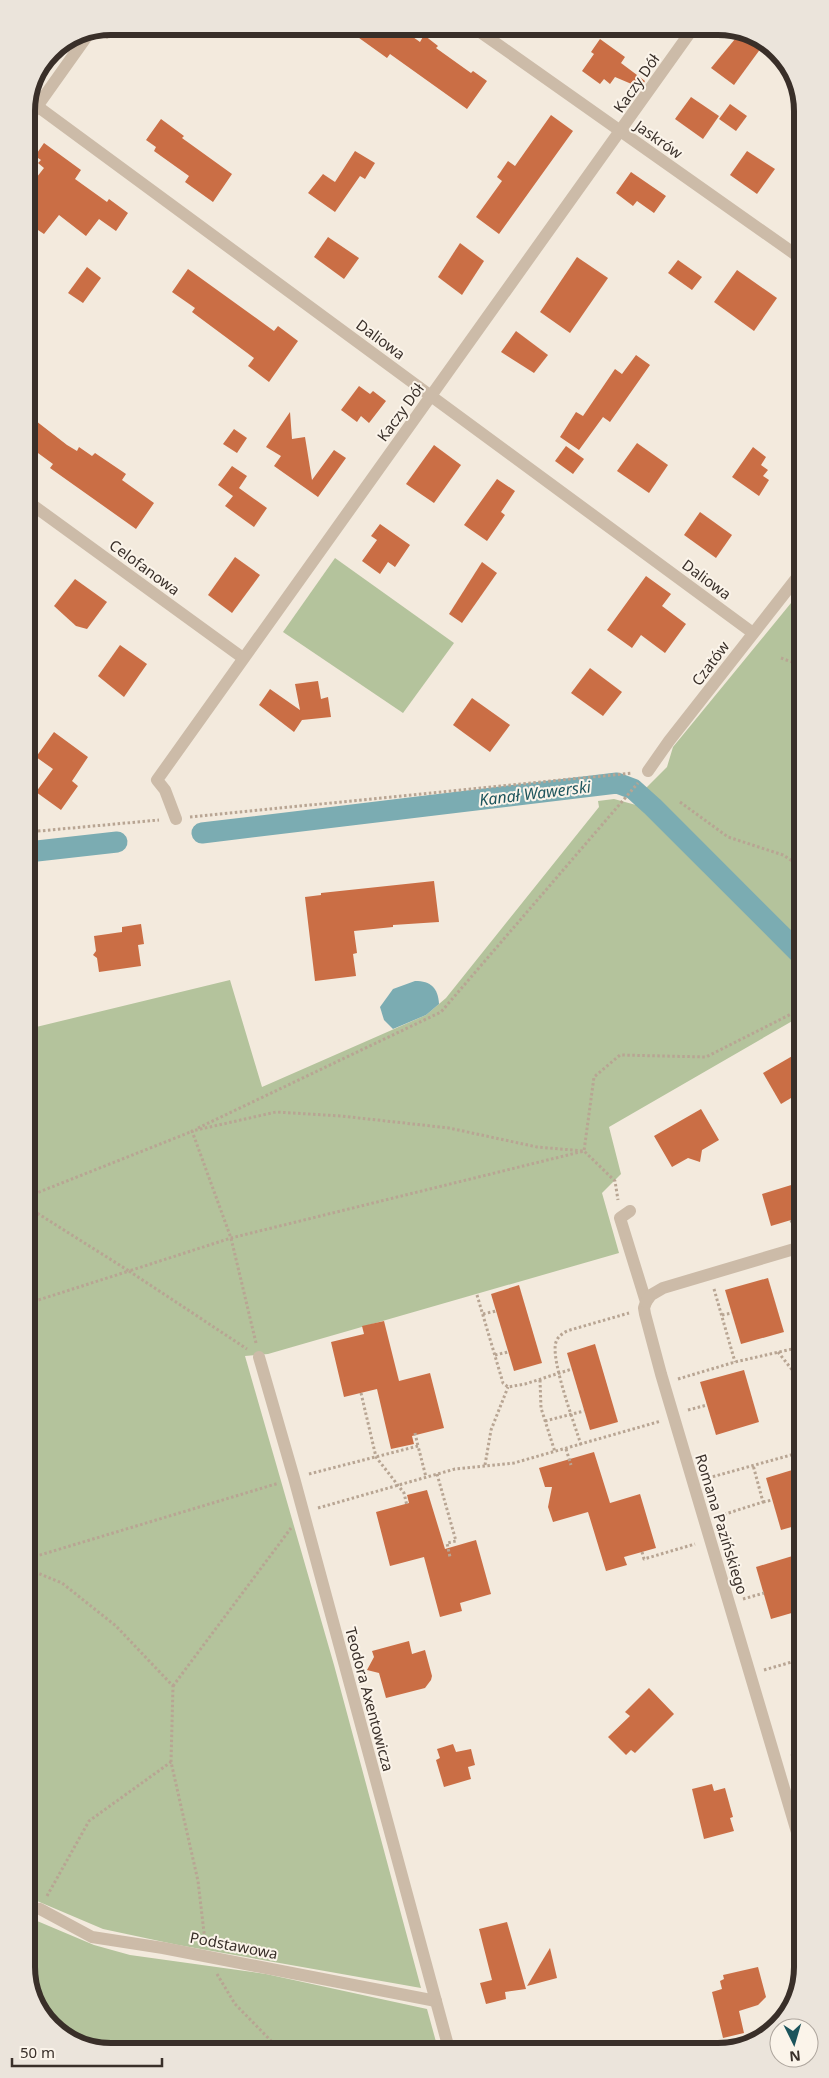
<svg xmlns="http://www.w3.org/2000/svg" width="829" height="2078" font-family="'Noto Sans',sans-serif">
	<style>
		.green { fill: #b4c39c }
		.water { fill: #7bacb2 }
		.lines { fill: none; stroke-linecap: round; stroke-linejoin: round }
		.canal { stroke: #7bacb2; stroke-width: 21 }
		.building { fill: #ca6e45 }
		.path { stroke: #b8a593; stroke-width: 3; stroke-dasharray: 2.5 2.5; stroke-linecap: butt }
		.service { stroke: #ccbba8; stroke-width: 10 }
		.minor { stroke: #ccbba8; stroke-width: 12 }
		.labels { text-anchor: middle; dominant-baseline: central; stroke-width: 4; stroke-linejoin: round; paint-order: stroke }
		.street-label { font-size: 15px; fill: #392f29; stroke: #fbf4ea }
		.water-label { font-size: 16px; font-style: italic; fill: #1c545c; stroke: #fbf4ea }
		.rim { fill: none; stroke: #392f29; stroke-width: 6 }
	</style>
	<rect width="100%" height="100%" fill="#f3eadd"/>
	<g class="green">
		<path d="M335,558L454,643L403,713L283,632Z"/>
		<path d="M800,592L801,1016L609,1127L621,1174L602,1193L619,1253L268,1354L245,1356L334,1665L421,1988L178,1945L103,1929L30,1898L28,1029L230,980L262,1087L426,1015L446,998L599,807L598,801L614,799L636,805L643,791L667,767L673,747Z"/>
		<path d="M28,766L34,822H28Z"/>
		<path d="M30,1918L94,1945L130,1955L266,1974L427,2009L438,2049L105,2052L59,2034L31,1994Z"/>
	</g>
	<path class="water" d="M415,981C431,981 438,988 439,1004L426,1015L393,1029L384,1020L380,1007L393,989Z"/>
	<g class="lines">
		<g class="canal">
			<path d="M202,833L617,783L633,789L653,807L800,954"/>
			<path d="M28,852L117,842"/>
		</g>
	</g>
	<g class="building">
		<path d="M348,30H403L420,42L424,35L438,46L436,48L471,73L473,71L487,81L467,109L390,54L387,58Z"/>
		<path d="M740,33L761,48L734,85L711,68Z"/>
		<path d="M600,39L625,57L621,63L645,81L641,88L615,77L610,84L604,79L600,84L582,71L594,54L591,52Z"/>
		<path d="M691,97L719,116L703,139L675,119Z"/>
		<path d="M730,104L747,116L736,131L719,119Z"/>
		<path d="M551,115L573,131L499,234L476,217L502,181L497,177L508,161L515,166Z"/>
		<path d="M161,119L184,136L182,138L232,174L213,202L185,182L189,176L154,151L156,147L146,140Z"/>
		<path d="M44,143L81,170L75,179L107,202L109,199L128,213L116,231L99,219L86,236L59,215L44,234L35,228L27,232V203L35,192L29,187L44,168L38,163L41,160L35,156Z"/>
		<path d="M355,151L375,163L365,179L360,176L335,212L308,193L323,174L335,182Z"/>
		<path d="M747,151L775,169L757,194L730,175Z"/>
		<path d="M631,172L666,196L654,213L637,201L633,206L616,193Z"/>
		<path d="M328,237L359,258L344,279L314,257Z"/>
		<path d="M460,243L484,261L462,295L438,277Z"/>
		<path d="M577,257L608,278L570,333L540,312Z"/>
		<path d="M678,260L702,277L692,290L668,273Z"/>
		<path d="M87,267L101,278L83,303L68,293Z"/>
		<path d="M188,269L274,331L278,326L298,341L269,382L248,366L254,358L192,312L195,308L172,292Z"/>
		<path d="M737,270L777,298L754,331L714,302Z"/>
		<path d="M516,331L548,355L534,373L501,352Z"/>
		<path d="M636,355L650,365L610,422L603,417L579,450L560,437L576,412L583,416L615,369L622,374Z"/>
		<path d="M359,386L370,394L373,391L386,401L369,423L361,416L357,422L341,410Z"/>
		<path d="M290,412L292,439L305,437L312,480L334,450L346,458L318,497L274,466L281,456L266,447Z"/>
		<path d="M27,414L67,445L77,451L79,447L92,456L95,453L126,474L122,480L154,503L136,529L50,468L53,464L27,445Z"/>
		<path d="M234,429L247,438L237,453L223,444Z"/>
		<path d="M637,443L668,465L649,493L617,471Z"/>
		<path d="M434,445L461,465L434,503L406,484Z"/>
		<path d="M566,446L584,459L573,474L555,461Z"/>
		<path d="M753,447L766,457L761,465L768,470L763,476L769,480L759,496L732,477Z"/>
		<path d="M232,466L247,476L239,488L267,508L254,527L225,506L233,496L218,485Z"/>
		<path d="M497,479L515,491L501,512L505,515L487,541L464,525Z"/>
		<path d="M700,512L732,535L716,558L684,535Z"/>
		<path d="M380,524L410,545L395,567L388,562L380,574L362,561L377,540L371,536Z"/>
		<path d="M235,557L260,575L232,613L208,595Z"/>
		<path d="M482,562L497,573L462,623L449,614Z"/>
		<path d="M646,576L671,594L662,606L686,624L665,653L641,635L632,648L607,630Z"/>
		<path d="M75,579L107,602L87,629L76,626L54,606Z"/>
		<path d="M120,645L147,664L124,697L98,676Z"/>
		<path d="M590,668L622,692L603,716L571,693Z"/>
		<path d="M318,681L321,699L328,697L331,717L302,720L294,732L259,705L270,689L300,710L295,684Z"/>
		<path d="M472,698L510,725L490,752L453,725Z"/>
		<path d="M54,732L88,757L72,781L78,786L61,810L36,792L53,769L36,757Z"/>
		<path d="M434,881L439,922L393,925V927L354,931L357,953L353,954L356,976L315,981L305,897L321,895V893Z"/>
		<path d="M141,924L144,944L138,945L141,966L99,972L97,958L93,955L96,951L94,936L122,932V927Z"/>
		<path d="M801,1051V1092L781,1104L763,1073Z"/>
		<path d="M701,1109L719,1140L702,1150L700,1162L688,1158L672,1167L654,1136Z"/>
		<path d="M801,1182V1217L771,1226L762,1194Z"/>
		<path d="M768,1278L784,1332L741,1344L725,1290Z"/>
		<path d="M519,1285L542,1363L514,1371L491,1294Z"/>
		<path d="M384,1321L399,1381L430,1373L444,1428L412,1436L414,1444L391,1449L377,1389L344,1397L331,1342L364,1334L362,1326Z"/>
		<path d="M595,1344L618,1422L590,1430L567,1353Z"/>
		<path d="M744,1370L759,1422L716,1435L700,1382Z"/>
		<path d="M594,1452L610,1503L640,1494L656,1548L624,1557L627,1565L606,1571L588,1512L553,1522L548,1507L552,1487H545L539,1468Z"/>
		<path d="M802,1467V1524L781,1530L766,1478Z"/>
		<path d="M427,1490L445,1549L476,1540L491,1594L460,1603L462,1611L440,1617L424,1557L390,1566L376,1512L409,1503L407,1495Z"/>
		<path d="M799,1554L802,1563V1610L771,1619L756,1567Z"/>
		<path d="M409,1641L412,1654L425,1650L432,1676L431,1680L425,1688L386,1698L379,1673L367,1670L374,1657L372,1651Z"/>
		<path d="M649,1688L674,1714L635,1753L631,1750L626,1755L608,1737L630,1716L625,1712Z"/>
		<path d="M453,1744L456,1752L471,1749L475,1765L468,1767L471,1779L444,1787L436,1760L440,1758L437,1749Z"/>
		<path d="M712,1784L714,1791L725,1788L733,1817L730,1818L734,1831L704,1839L692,1789Z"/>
		<path d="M507,1922L526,1989L505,1992L506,1999L486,2004L480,1983L492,1980L479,1929Z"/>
		<path d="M550,1948L557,1978L527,1986Z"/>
		<path d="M758,1967L766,1997L758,2005L739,2011L744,2033L723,2038L712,1992L722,1989L720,1981L724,1979L723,1975Z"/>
	</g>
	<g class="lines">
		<g class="path">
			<path d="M106,38L110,32"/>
			<path d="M27,149L36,135"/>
			<path d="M781,658L800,665"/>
			<path d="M680,802L728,837L783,855L800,866"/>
			<path d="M190,817L632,773"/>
			<path d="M28,832L159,820"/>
			<path d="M198,1128L441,1012L638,783"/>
			<path d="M29,1196L193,1131"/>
			<path d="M29,1208L129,1271L231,1238L584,1151L594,1077L620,1055L706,1057L801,1009"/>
			<path d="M791,1220L795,1234"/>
			<path d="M714,1289L735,1362"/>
			<path d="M477,1295L503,1383L508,1387L525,1384L572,1369"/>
			<path d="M29,1303L129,1271L247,1349"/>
			<path d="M483,1314L496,1311"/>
			<path d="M722,1315L732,1313"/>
			<path d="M256,1343L231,1238L192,1131L276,1112L341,1116L449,1128L537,1147L584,1151L615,1181L618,1200"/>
			<path d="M778,1352L801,1381"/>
			<path d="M495,1355L508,1352"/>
			<path d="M678,1379L735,1362L801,1347"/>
			<path d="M540,1380L541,1408L555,1452"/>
			<path d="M361,1393L376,1457L404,1493L407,1506"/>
			<path d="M688,1410L707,1405"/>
			<path d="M545,1421L584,1411"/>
			<path d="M415,1433L418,1446"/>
			<path d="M581,1445C575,1425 550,1359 556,1342C558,1336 564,1332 570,1330L629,1313"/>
			<path d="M566,1449L571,1465"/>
			<path d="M485,1465L491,1430L508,1387"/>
			<path d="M309,1474L418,1446L426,1477"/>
			<path d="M437,1474L456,1541L447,1543L450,1557"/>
			<path d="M708,1478L791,1455L802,1456"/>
			<path d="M763,1502L772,1500"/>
			<path d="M318,1508L455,1469L514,1463L661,1421"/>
			<path d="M719,1516L763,1502L753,1465"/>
			<path d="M642,1552L644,1559L695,1544"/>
			<path d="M30,1558L279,1483"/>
			<path d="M30,1570L62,1583L116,1626L173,1686L171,1762L198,1881L205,1941"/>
			<path d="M743,1599L764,1593"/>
			<path d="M764,1670L802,1659"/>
			<path d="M173,1686L291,1528"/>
			<path d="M791,1756L802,1753"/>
			<path d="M47,1896L89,1821L171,1762"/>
			<path d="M217,1974L235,2004L280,2050"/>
		</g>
		<path class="service" d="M791,1812L802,1808"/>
		<g class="minor">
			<path d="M476,29L799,257"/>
			<path d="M37,106L753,633"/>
			<path d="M26,122L90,32"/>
			<path d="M27,501L243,658"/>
			<path d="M648,771L669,741L799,575"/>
			<path d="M176,819L165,790L157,780L694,27"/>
			<path d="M630,1211L620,1218L646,1302L644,1308L645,1314L661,1374L802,1849"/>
			<path d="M646,1302L651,1295L663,1288L801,1247"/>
			<path d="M259,1357L294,1478L449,2049"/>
			<path d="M30,1908L40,1909L92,1937L163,1948L436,2001"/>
		</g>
	</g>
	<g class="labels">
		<g class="street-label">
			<text transform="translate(636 83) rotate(-55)">Kaczy Dół</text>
			<text transform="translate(659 139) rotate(35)">Jaskrów</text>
			<text transform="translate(381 339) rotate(36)">Daliowa</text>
			<text transform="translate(400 412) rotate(-54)">Kaczy Dół</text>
			<text transform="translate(145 567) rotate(36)">Celofanowa</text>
			<text transform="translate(707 579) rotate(36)">Daliowa</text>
			<text transform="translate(710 663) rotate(-53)">Czatów</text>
			<text transform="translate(722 1524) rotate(73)">Romana Pazińskiego</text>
			<text transform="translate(370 1699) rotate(75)">Teodora Axentowicza</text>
			<text transform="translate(234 1945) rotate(11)">Podstawowa</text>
		</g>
		<g class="water-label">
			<text transform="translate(535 793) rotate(-7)">Kanał Wawerski</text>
		</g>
	</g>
	<path d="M0 0H829V2078H0ZM111 35H718A76 76 0 0 1 794 111V1967A76 76 0 0 1 718 2043H111A76 76 0 0 1 35 1967V111A76 76 0 0 1 111 35Z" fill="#ebe4db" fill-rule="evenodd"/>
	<path class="rim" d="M111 35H718A76 76 0 0 1 794 111V1967A76 76 0 0 1 718 2043H111A76 76 0 0 1 35 1967V111A76 76 0 0 1 111 35Z"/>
	<g transform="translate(794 2043) rotate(175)"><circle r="24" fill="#fbf4ea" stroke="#ada59d"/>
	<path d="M0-4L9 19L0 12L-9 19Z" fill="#1c545c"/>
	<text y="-8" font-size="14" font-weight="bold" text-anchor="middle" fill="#392f29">N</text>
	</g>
	<path d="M12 2058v8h150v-8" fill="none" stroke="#392f29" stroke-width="2.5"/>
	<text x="20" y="2058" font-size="15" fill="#392f29" stroke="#fbf4ea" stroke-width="4" paint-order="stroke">50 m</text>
</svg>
